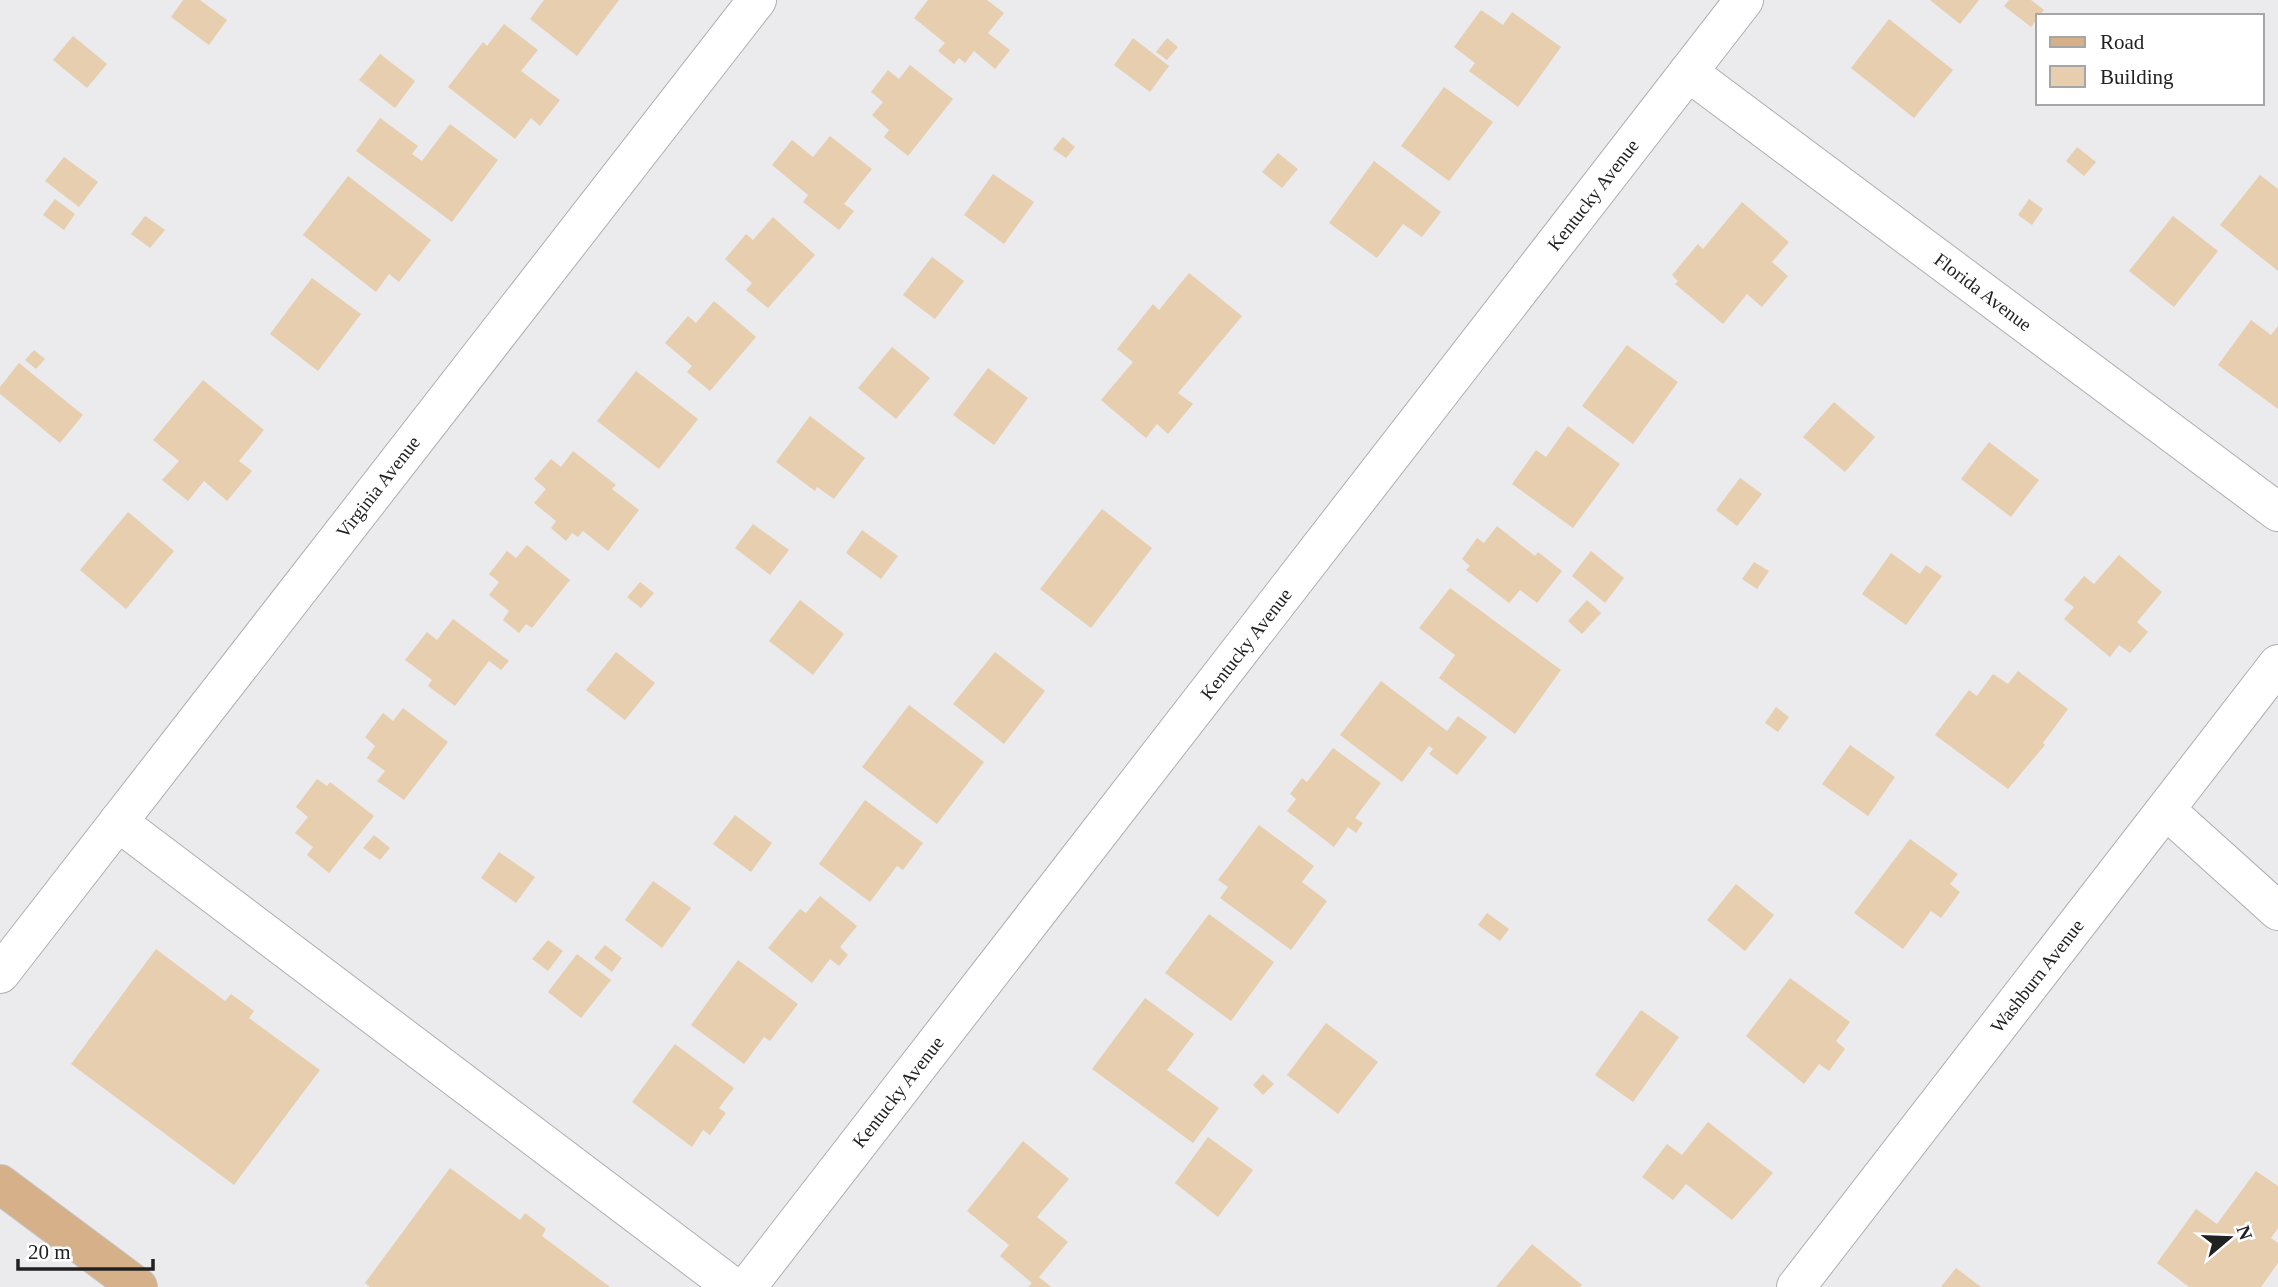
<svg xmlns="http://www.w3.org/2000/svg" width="2278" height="1287" font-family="Georgia,serif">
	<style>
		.building { fill: #e6ceaf }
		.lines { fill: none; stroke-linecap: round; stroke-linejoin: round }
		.minor-casing { stroke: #aeaeb0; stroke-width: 40 }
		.major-casing { stroke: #c5c5c5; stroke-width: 40 }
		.minor { stroke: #fff; stroke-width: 38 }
		.major { stroke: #d6b089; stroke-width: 38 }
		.labels { text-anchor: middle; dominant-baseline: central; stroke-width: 5; stroke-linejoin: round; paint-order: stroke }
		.street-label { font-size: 19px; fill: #212121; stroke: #fff }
	</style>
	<rect width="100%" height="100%" fill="#ebebed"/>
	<g class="building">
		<path d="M183,0H200L227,20L209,45L171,17Z"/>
		<path d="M544,0H619L577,56L530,19Z"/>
		<path d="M928,0H987L1004,13L988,33L1010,50L995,69L974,51L965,63L959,58L954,64L938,51L945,43L914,18Z"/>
		<path d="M1930,0H1979L1960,24Z"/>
		<path d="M2009,0H2031L2044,10L2031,27L2004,6Z"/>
		<path d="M1481,10L1503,25L1512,12L1561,47L1518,107L1469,71L1475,63L1454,47Z"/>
		<path d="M1889,19L1953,70L1914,118L1851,68Z"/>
		<path d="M504,24L538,50L521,71L560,100L540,126L531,118L515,139L448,87L483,42L487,46Z"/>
		<path d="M73,36L107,64L87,88L53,60Z"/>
		<path d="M1133,38L1169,66L1150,92L1114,65Z"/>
		<path d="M1167,38L1178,47L1167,60L1156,52Z"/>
		<path d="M380,54L415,81L395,108L359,80Z"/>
		<path d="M910,65L953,99L908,156L884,137L889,130L872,115L883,102L871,92L888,70L899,79Z"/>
		<path d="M1444,87L1493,122L1449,181L1401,146Z"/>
		<path d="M380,118L418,146L412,154L422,161L450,124L498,160L452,222L356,151Z"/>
		<path d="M830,136L872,169L844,204L854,211L839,230L803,202L808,195L772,165L792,140L813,157Z"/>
		<path d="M1063,137L1075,147L1066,158L1053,149Z"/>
		<path d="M2077,147L2096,162L2084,176L2066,161Z"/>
		<path d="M1278,153L1298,169L1282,188L1262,172Z"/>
		<path d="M64,157L98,182L79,207L45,181Z"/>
		<path d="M1374,161L1441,212L1422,237L1403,224L1377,258L1329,223Z"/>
		<path d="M993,174L1034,202L1004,244L964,215Z"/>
		<path d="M2260,175L2278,189V271L2220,225Z"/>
		<path d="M348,176L431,240L399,282L389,274L376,292L303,235Z"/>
		<path d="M55,199L75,214L64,230L43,215Z"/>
		<path d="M2029,199L2043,209L2032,225L2018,215Z"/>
		<path d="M1742,202L1789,242L1772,262L1788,276L1762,307L1747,294L1723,324L1675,284L1678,281L1672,275L1698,244L1703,249Z"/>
		<path d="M145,216L165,230L150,248L131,234Z"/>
		<path d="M2173,216L2218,251L2174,307L2129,271Z"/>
		<path d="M773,217L815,255L768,308L746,290L752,283L725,259L746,234L753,240Z"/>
		<path d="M932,257L964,281L935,319L903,295Z"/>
		<path d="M1189,273L1242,316L1178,393L1193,404L1168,434L1157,424L1146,438L1101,400L1133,362L1117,349L1153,304L1159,310Z"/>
		<path d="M312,278L361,314L318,371L270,334Z"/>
		<path d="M714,301L756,337L710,391L687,372L692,366L665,343L688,316L696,323Z"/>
		<path d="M2251,320L2271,335L2278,326V409L2218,365Z"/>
		<path d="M1627,345L1678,382L1633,444L1582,406Z"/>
		<path d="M892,347L930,378L896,419L858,388Z"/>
		<path d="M34,350L45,359L36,369L25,360Z"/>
		<path d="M19,363L83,415L60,443L0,394V387Z"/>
		<path d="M988,368L1028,398L994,445L953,415Z"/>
		<path d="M636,371L698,419L659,469L597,421Z"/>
		<path d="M203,380L264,430L239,461L252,471L227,501L204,481L188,501L162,480L179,461L153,440Z"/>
		<path d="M1834,402L1875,437L1845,472L1803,437Z"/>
		<path d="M810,416L865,458L834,499L817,487L815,491L776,462Z"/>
		<path d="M1568,426L1620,464L1573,528L1512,484L1536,450L1546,457Z"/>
		<path d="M1989,442L2039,480L2011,517L1961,479Z"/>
		<path d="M573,451L616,485L612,489L639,510L608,551L583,531L578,537L572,533L566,541L551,528L556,521L534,503L546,489L534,479L551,459L561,467Z"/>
		<path d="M1740,478L1762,494L1737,526L1716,510Z"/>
		<path d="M1102,509L1152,548L1091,628L1040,589Z"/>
		<path d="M128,512L174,551L126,609L80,570Z"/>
		<path d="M753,524L789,550L770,575L735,548Z"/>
		<path d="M1497,526L1535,556L1538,552L1562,571L1537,603L1520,590L1509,603L1466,570L1470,566L1462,559L1477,538L1484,543Z"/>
		<path d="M862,530L898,556L881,579L846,553Z"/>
		<path d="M527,545L570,580L532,628L526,624L519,633L503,620L509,611L489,595L499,582L489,574L507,551L516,558Z"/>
		<path d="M1591,551L1624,578L1605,603L1572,576Z"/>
		<path d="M1891,553L1920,574L1926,565L1942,576L1906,625L1862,594Z"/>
		<path d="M2119,555L2162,592L2137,622L2148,632L2130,653L2119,645L2110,657L2064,619L2074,607L2064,600L2084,576L2094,584Z"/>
		<path d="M1754,562L1769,571L1757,589L1742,579Z"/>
		<path d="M640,582L654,593L641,608L627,597Z"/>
		<path d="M1450,588L1561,670L1515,734L1439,678L1455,655L1419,628Z"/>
		<path d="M800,600L844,634L813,675L769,641Z"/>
		<path d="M1587,600L1601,613L1582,634L1568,621Z"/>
		<path d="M453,619L509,661L501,670L489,661L455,706L428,686L432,680L405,660L427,632L437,640Z"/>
		<path d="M616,652L655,683L625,720L586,690Z"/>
		<path d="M995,652L1045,691L1004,744L953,704Z"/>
		<path d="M2018,671L2068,709L2043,743L2045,745L2008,789L1935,735L1969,690L1977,696L1993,674L2008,684Z"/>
		<path d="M1381,681L1447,731L1458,716L1487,737L1457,775L1429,754L1433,749L1429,746L1402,782L1340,735Z"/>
		<path d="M909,705L984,762L937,824L862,767Z"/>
		<path d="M1776,707L1789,717L1778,732L1765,723Z"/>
		<path d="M403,708L448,742L404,800L377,781L385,771L367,758L375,746L365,737L383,713L393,721Z"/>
		<path d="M1850,745L1895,777L1868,816L1822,784Z"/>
		<path d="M1333,748L1381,783L1355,818L1363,823L1356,833L1348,827L1334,847L1287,811L1296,799L1290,794L1302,778L1307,782Z"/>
		<path d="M317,779L327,786L330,782L374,816L329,873L307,855L313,847L295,833L308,817L296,807Z"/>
		<path d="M865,800L923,843L903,870L897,866L870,902L819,864Z"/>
		<path d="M735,815L772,843L751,872L713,844Z"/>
		<path d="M1259,825L1314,866L1302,882L1327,901L1291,950L1220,898L1228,887L1218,880Z"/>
		<path d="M374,835L390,848L380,860L363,848Z"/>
		<path d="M1910,839L1958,874L1950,884L1960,892L1941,918L1931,911L1903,949L1854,913Z"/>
		<path d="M499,852L535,877L516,903L481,878Z"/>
		<path d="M653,881L691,908L662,948L625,920Z"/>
		<path d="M1736,884L1774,915L1745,951L1707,920Z"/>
		<path d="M820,896L857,926L840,947L848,955L839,966L830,959L812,983L768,948L800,909L806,913Z"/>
		<path d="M1487,913L1509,929L1500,941L1478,925Z"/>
		<path d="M1209,914L1274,962L1231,1021L1165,973Z"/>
		<path d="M548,940L563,951L548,971L532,959Z"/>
		<path d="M605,945L622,958L612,972L594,958Z"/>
		<path d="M156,949L225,1001L231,994L254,1011L249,1018L320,1070L234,1185L71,1064Z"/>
		<path d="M577,954L611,980L581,1018L548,992Z"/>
		<path d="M738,960L798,1004L770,1041L764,1037L744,1064L691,1025Z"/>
		<path d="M1790,978L1850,1022L1836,1041L1845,1049L1829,1071L1819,1064L1804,1084L1746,1036Z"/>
		<path d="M1145,998L1194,1034L1167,1070L1219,1108L1193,1143L1092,1069Z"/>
		<path d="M1641,1010L1679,1037L1633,1102L1595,1075Z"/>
		<path d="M1326,1023L1378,1062L1338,1114L1287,1075Z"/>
		<path d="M675,1044L734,1088L719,1108L726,1113L710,1135L703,1130L692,1147L632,1102Z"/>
		<path d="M1263,1074L1274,1084L1263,1095L1253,1085Z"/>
		<path d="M1708,1122L1773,1173L1732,1220L1686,1184L1673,1200L1642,1177L1667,1144L1682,1155Z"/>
		<path d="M1208,1137L1253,1170L1218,1217L1175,1183Z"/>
		<path d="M1023,1141L1069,1179L1037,1217L1068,1242L1039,1277L1051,1287H1028L1032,1283L1000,1256L1009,1245L967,1211Z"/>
		<path d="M450,1168L520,1220L525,1213L546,1229L542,1236L610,1287H370L365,1283Z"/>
		<path d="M2256,1171L2278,1186V1228L2271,1238L2278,1243V1263L2261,1287H2189L2157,1263L2196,1209L2217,1224Z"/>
		<path d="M1532,1244L1582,1285L1580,1287H1496Z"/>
		<path d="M1956,1268L1981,1287H1941Z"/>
	</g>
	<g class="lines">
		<g class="minor-casing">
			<g id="minor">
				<path d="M1688,72L2278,512"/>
				<path d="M2166,810L2278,911"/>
				<path d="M118,822L733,1287"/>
				<path d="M0,974L757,0"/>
				<path d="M747,1287L1744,0"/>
				<path d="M1796,1287L2278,664"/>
			</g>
		</g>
		<g class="major-casing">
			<path id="major" d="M0,1184L138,1287"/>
		</g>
		<use href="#minor" class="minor"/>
		<use href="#major" class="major"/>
	</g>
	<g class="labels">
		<g class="street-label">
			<text transform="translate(1593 195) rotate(-52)">Kentucky Avenue</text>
			<text transform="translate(1983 292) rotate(37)">Florida Avenue</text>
			<text transform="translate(378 487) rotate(-52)">Virginia Avenue</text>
			<text transform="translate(1246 644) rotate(-52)">Kentucky Avenue</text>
			<text transform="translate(2037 976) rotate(-52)">Washburn Avenue</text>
			<text transform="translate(898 1092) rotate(-52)">Kentucky Avenue</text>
		</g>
	</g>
	<rect x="2036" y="14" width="228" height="91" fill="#ffffff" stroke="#a6a6a6" stroke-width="2"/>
	<rect x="2050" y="37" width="35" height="10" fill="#d6b089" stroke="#a6a6a6" stroke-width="2"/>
	<text x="2100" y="49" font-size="21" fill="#212121">Road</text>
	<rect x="2050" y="66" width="35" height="21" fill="#e6ceaf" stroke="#a6a6a6" stroke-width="2"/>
	<text x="2100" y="84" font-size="21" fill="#212121">Building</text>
	<g transform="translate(2229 1238) rotate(71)" stroke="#ffffff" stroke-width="5" paint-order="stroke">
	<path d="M0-5L12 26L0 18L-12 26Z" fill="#212121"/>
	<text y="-10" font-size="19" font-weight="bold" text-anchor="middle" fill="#212121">N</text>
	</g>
	<path d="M18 1259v10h135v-10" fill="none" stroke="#212121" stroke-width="3.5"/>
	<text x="28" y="1259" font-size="21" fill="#212121" stroke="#ffffff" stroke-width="5" paint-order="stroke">20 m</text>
</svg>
